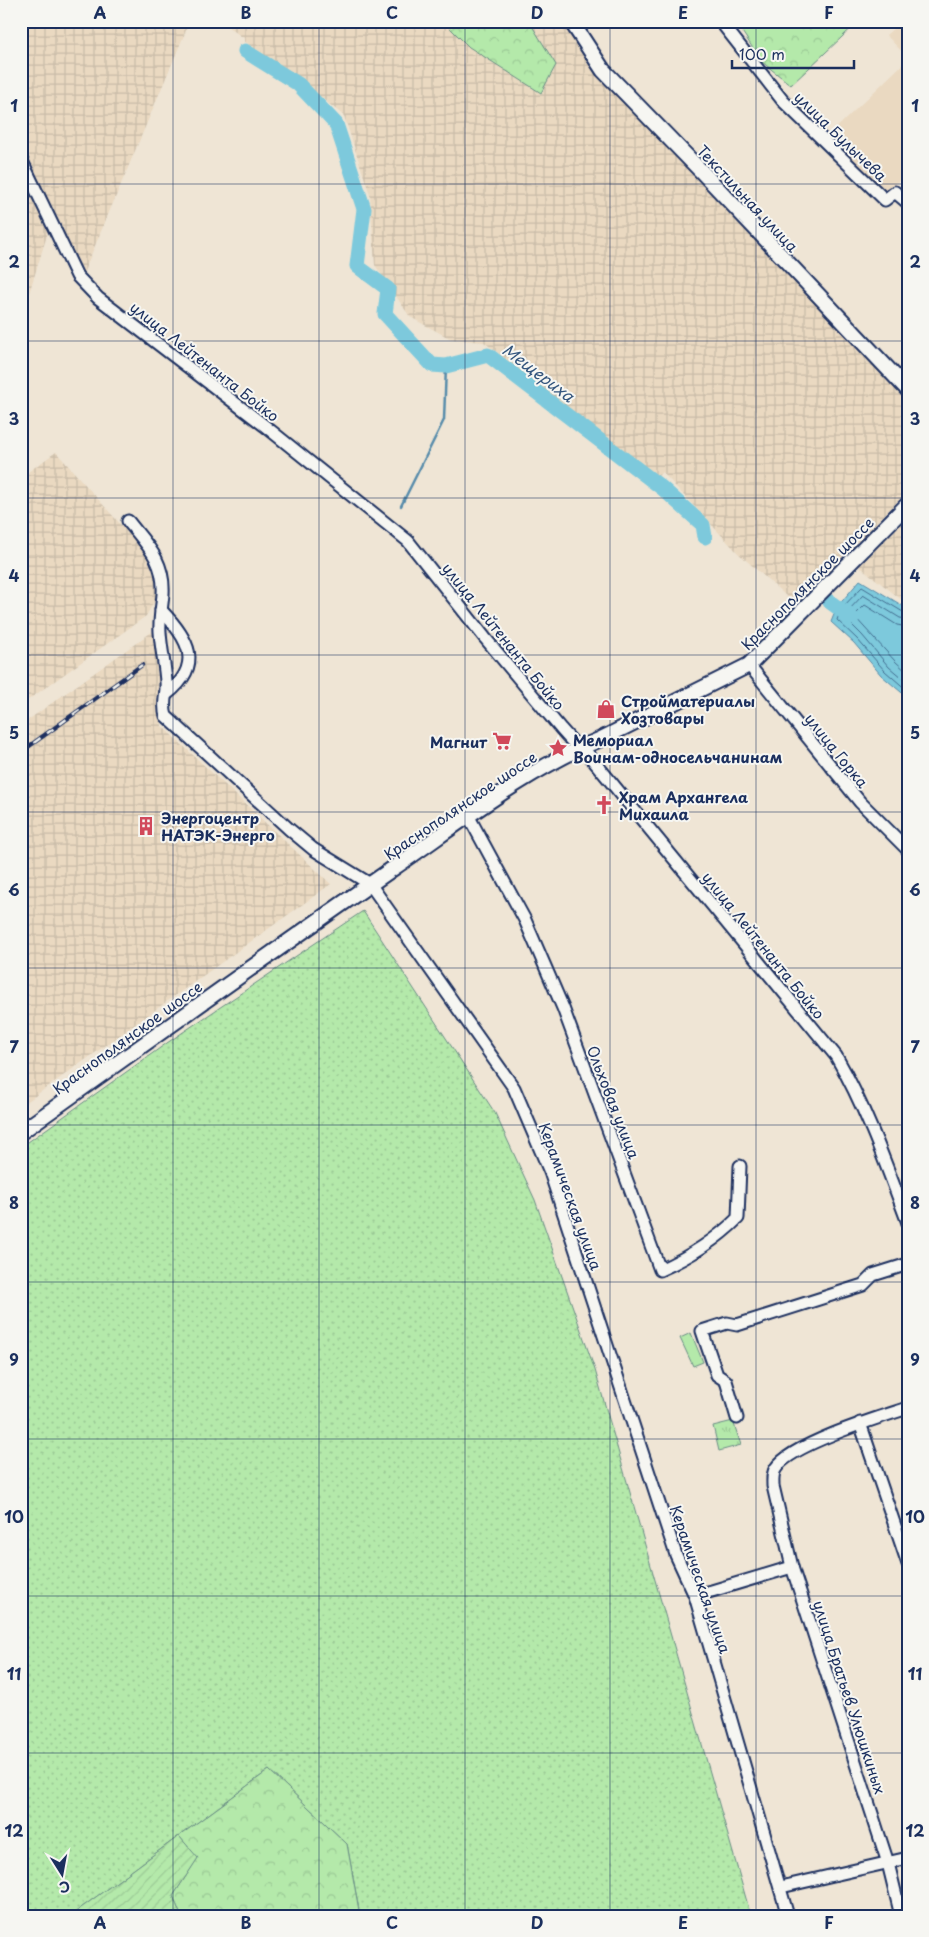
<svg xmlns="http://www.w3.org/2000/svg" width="929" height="1937" font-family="'Playpen Sans',sans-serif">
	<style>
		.built { fill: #ead9c1 }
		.industrial { fill: url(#industrial-grid) }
		.grass { fill: url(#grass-dots); stroke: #688c84 }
		.forest { fill: url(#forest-crowns); stroke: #688c84 }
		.park { fill: url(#park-tufts); stroke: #688c84 }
		.garden { fill: url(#garden-furrows); stroke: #688c84 }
		.pitch { fill: #b4e9aa; stroke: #688c84 }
		.water { fill: #7dc9dc; stroke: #568baa }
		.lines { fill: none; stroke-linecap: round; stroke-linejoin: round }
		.shore { stroke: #426d90; stroke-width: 1 }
		.stream { stroke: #568baa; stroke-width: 2.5 }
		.river { stroke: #7dc9dc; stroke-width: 15 }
		.minor-casing { stroke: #1b2f5e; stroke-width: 15 }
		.major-casing { stroke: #1b2f5e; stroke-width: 18 }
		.minor { stroke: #f6f6f2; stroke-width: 11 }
		.major { stroke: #f6f6f2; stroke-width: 14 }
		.rail-casing { stroke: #1b2f5e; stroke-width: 4.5 }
		.rail { stroke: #f6f6f2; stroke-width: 2.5; stroke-dasharray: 8; stroke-linecap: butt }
		.grid { fill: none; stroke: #1b2f5e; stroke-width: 1; stroke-opacity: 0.55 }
		.labels { text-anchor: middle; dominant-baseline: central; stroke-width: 4; stroke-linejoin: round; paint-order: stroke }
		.street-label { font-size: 15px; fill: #1b2f5e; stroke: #f6f6f2 }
		.poi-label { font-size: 15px; font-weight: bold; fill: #1b2f5e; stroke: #f6f6f2; text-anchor: start }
		.water-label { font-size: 16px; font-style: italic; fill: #34567e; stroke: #f6f6f2 }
		.neatline { fill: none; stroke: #1b2f5e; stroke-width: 2 }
		.grid-label { font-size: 16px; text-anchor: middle; font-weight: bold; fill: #1b2f5e }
	</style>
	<defs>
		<pattern id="industrial-grid" width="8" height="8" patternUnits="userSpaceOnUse" patternTransform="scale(1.25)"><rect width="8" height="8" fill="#ead9c1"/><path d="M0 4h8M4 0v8" fill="none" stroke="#c8bba8"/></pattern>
		<pattern id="grass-dots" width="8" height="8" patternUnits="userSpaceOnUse" patternTransform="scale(1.25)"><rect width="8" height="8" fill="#b4e9aa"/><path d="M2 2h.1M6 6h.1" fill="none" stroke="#9ac895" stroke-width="1.8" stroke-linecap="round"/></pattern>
		<pattern id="forest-crowns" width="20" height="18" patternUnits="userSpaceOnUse" patternTransform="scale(1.25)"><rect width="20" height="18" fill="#b4e9aa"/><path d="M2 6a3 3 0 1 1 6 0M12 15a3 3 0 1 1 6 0" fill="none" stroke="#9ac895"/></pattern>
		<pattern id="park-tufts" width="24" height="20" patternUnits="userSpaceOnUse" patternTransform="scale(1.25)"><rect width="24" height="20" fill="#b4e9aa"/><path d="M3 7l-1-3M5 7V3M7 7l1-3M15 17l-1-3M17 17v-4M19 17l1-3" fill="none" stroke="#9ac895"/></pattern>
		<pattern id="garden-furrows" width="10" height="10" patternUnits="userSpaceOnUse" patternTransform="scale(1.25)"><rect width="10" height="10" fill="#b4e9aa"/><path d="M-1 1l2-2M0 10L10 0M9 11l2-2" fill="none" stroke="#9ac895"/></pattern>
	</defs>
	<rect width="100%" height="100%" fill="#efe5d5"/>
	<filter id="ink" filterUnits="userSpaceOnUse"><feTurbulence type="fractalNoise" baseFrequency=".02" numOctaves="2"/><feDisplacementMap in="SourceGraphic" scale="10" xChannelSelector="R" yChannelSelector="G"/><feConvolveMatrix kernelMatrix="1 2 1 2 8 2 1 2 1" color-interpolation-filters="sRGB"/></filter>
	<g filter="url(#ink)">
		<g class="built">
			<path d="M902,21H908V58L886,35Z"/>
			<path d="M908,59V175L883,192L825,139Z"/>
		</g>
		<g class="industrial">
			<path d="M21,21H190L83,274L43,195L21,141Z"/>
			<path d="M220,21H565L908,396V491L795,604L738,553L662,472L654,480L608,450L521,371L484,342L451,339L410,317L375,265L370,195L344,116L298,79L244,41L245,39Z"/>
			<path d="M21,172L49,229L21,319Z"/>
			<path d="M56,452L155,563L157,597L146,616L21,705V477Z"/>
			<path d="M908,517V597L902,600L859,566Z"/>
			<path d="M156,629L162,726L331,884L21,1106V725Z"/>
		</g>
		<path class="grass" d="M363,911L495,1113L535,1200L595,1370L751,1916H360L347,1844L269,1770L70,1916H21V1147L167,1043Z"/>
		<g class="forest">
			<path d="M443,21H529L556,65L541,93L469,47Z"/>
			<path d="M735,21H859L791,85L762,62Z"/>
			<path d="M269,1770L347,1844L360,1916H181L173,1896L197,1859L179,1836Z"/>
		</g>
		<path class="park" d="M733,1421L741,1445L719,1451L713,1426Z"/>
		<path class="garden" d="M179,1836L198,1858L173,1896L181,1916H70Z"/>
		<path class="pitch" d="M691,1333L703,1362L693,1366L680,1338Z"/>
		<path class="water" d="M860,580L908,609V698L881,675L854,643L831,622L837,607Z"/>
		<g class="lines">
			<g class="shore">
				<path d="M908,613L903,612L862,587L841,609L837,620L857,639L885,671L908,691"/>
				<path d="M908,619L900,618L863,595L847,612L845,618L862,635L889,667L908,683"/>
				<path d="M908,627L897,625L865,605L854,616L895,661L908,673"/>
			</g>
			<path class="stream" d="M401,506L444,420L446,366"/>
			<g class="river">
				<path d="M245,51L298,84L336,124L364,209L357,266L388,289L385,314L432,365L446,366L488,355L662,488L703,525L705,537"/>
				<path d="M830,602L852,618"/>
			</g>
			<g class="minor-casing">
				<g id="minor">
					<path d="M721,22L783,101L885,200L895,192L908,203"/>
					<path d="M21,159L77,276L98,298L265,426L408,541L485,638L561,729L578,748L588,754L836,1056C866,1108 887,1167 908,1223"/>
					<path d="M128,521C147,545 165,561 163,594C162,607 159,620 160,632C161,649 165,665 166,682C167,693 162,705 166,716L289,829L313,849L370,884L514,1088L550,1172L676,1555L695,1596L788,1916"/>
					<path d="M161,610C189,639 204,665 167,694"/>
					<path d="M749,665L860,802L908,850"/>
					<path d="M469,817L525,920L563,1008L660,1270C689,1257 715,1241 738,1218L740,1166"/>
					<path d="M737,1418L726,1381L717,1375L702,1331L727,1323L737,1325L863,1285L873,1275L908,1264"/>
					<path d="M860,1423L908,1564"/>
					<path d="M695,1596L792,1567"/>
					<path d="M781,1887L908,1858"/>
					<path d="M901,1916L888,1863L792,1567L773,1486C773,1480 772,1473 776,1468C791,1444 880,1417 908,1408"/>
				</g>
			</g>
			<g class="major-casing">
				<g id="major">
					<path d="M571,21L603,70L704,174L908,390"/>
					<path d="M21,1132C146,1043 269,954 395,867C459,823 529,768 601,739L749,665L908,504"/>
				</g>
			</g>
			<use href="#minor" class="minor"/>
			<use href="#major" class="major"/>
			<g class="rail-casing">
				<path id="rail" d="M21,752L142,665"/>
			</g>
			<use href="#rail" class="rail"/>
		</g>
	</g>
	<path class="grid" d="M173,21V1916M319,21V1916M465,21V1916M610,21V1916M756,21V1916M21,184H908M21,341H908M21,498H908M21,655H908M21,812H908M21,968H908M21,1125H908M21,1282H908M21,1439H908M21,1596H908M21,1753H908"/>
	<defs>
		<g id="shop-bare" transform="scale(1.5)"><path d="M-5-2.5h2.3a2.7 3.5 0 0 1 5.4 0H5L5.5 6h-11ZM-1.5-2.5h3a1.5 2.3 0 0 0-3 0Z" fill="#d1495b" stroke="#f6f6f2" stroke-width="2.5" paint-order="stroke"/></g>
		<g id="supermarket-bare" transform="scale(1.5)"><path d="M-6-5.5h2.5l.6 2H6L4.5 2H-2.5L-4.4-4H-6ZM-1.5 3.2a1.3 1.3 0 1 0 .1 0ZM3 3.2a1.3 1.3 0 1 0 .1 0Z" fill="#d1495b" stroke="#f6f6f2" stroke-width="2.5" paint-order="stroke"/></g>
		<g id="sight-bare" transform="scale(1.5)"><path d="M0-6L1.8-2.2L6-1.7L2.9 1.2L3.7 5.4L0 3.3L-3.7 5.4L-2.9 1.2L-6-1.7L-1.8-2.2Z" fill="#d1495b" stroke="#f6f6f2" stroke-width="2.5" paint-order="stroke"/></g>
		<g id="church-bare" transform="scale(1.5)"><path d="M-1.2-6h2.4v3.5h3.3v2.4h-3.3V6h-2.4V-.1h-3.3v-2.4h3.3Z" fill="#d1495b" stroke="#f6f6f2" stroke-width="2.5" paint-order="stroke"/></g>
		<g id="building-bare" transform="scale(1.5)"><path d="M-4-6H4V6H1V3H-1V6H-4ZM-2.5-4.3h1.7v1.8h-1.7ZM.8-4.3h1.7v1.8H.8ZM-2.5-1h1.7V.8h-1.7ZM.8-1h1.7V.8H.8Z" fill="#d1495b" stroke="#f6f6f2" stroke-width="2.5" paint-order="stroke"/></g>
	</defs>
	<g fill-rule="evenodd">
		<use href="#shop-bare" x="606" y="709"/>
		<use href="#supermarket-bare" x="502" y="741"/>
		<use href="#sight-bare" x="558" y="748"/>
		<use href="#church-bare" x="604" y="805"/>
		<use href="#building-bare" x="146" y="826"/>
	</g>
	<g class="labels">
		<g class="street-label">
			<text transform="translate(841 136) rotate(44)">улица Булычева</text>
			<text transform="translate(748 198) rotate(47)">Текстильная улица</text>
			<text transform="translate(205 361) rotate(38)">улица Лейтенанта Бойко</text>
			<text transform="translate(807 583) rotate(-45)">Краснополянское шоссе</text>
			<text transform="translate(504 636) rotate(51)">улица Лейтенанта Бойко</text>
			<text transform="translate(837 750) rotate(51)">улица Горка</text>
			<text transform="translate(460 805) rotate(-34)">Краснополянское шоссе</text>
			<text transform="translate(764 945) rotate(51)">улица Лейтенанта Бойко</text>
			<text transform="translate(127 1037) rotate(-36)">Краснополянское шоссе</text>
			<text transform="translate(614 1102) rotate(69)">Ольховая улица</text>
			<text transform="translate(571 1196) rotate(70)">Керамическая улица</text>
			<text transform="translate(701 1579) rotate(71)">Керамическая улица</text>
			<text transform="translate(850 1697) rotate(72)">улица Братьев Улюшкиных</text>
		</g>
		<g class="poi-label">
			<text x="621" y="700">Стройматериалы<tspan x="621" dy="17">Хозтовары</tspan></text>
			<text x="573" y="739">Мемориал<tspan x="573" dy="17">Воинам-односельчанинам</tspan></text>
			<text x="487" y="741" text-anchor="end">Магнит</text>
			<text x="619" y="796">Храм Архангела<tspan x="619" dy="17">Михаила</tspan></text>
			<text x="161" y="817">Энергоцентр<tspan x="161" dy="17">НАТЭК-Энерго</tspan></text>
		</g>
		<g class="water-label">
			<text transform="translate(539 372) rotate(37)">Мещериха</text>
		</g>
	</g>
	<rect width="929" height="1937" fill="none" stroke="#f6f6f2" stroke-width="55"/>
	<g transform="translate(62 1874) rotate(169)" stroke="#f6f6f2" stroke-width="4" paint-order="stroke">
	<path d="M0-4L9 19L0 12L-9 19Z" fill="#1b2f5e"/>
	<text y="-8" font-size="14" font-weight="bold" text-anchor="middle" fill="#1b2f5e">С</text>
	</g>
	<path d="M732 60v8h122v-8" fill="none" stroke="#1b2f5e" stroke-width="2.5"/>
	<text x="739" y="60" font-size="15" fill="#1b2f5e" stroke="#f6f6f2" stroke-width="4" paint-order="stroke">100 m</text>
	<rect x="28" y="28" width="874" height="1882" class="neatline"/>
	<g class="grid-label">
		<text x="100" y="19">A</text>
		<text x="246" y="19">B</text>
		<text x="392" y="19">C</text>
		<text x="537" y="19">D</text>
		<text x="683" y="19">E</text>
		<text x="829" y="19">F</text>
		<text x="14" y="112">1</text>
		<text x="915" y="112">1</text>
		<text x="14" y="268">2</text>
		<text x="915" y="268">2</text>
		<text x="14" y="425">3</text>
		<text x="915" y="425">3</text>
		<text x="14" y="582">4</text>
		<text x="915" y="582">4</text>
		<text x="14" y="739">5</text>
		<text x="915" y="739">5</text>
		<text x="14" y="896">6</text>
		<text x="915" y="896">6</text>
		<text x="14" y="1053">7</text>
		<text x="915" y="1053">7</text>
		<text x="14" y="1209">8</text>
		<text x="915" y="1209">8</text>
		<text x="14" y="1366">9</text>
		<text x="915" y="1366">9</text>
		<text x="14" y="1523">10</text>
		<text x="915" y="1523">10</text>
		<text x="14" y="1680">11</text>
		<text x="915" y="1680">11</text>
		<text x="14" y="1837">12</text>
		<text x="915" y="1837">12</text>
		<text x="100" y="1929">A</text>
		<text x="246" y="1929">B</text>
		<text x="392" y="1929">C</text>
		<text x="537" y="1929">D</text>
		<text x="683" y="1929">E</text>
		<text x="829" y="1929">F</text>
	</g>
</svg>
